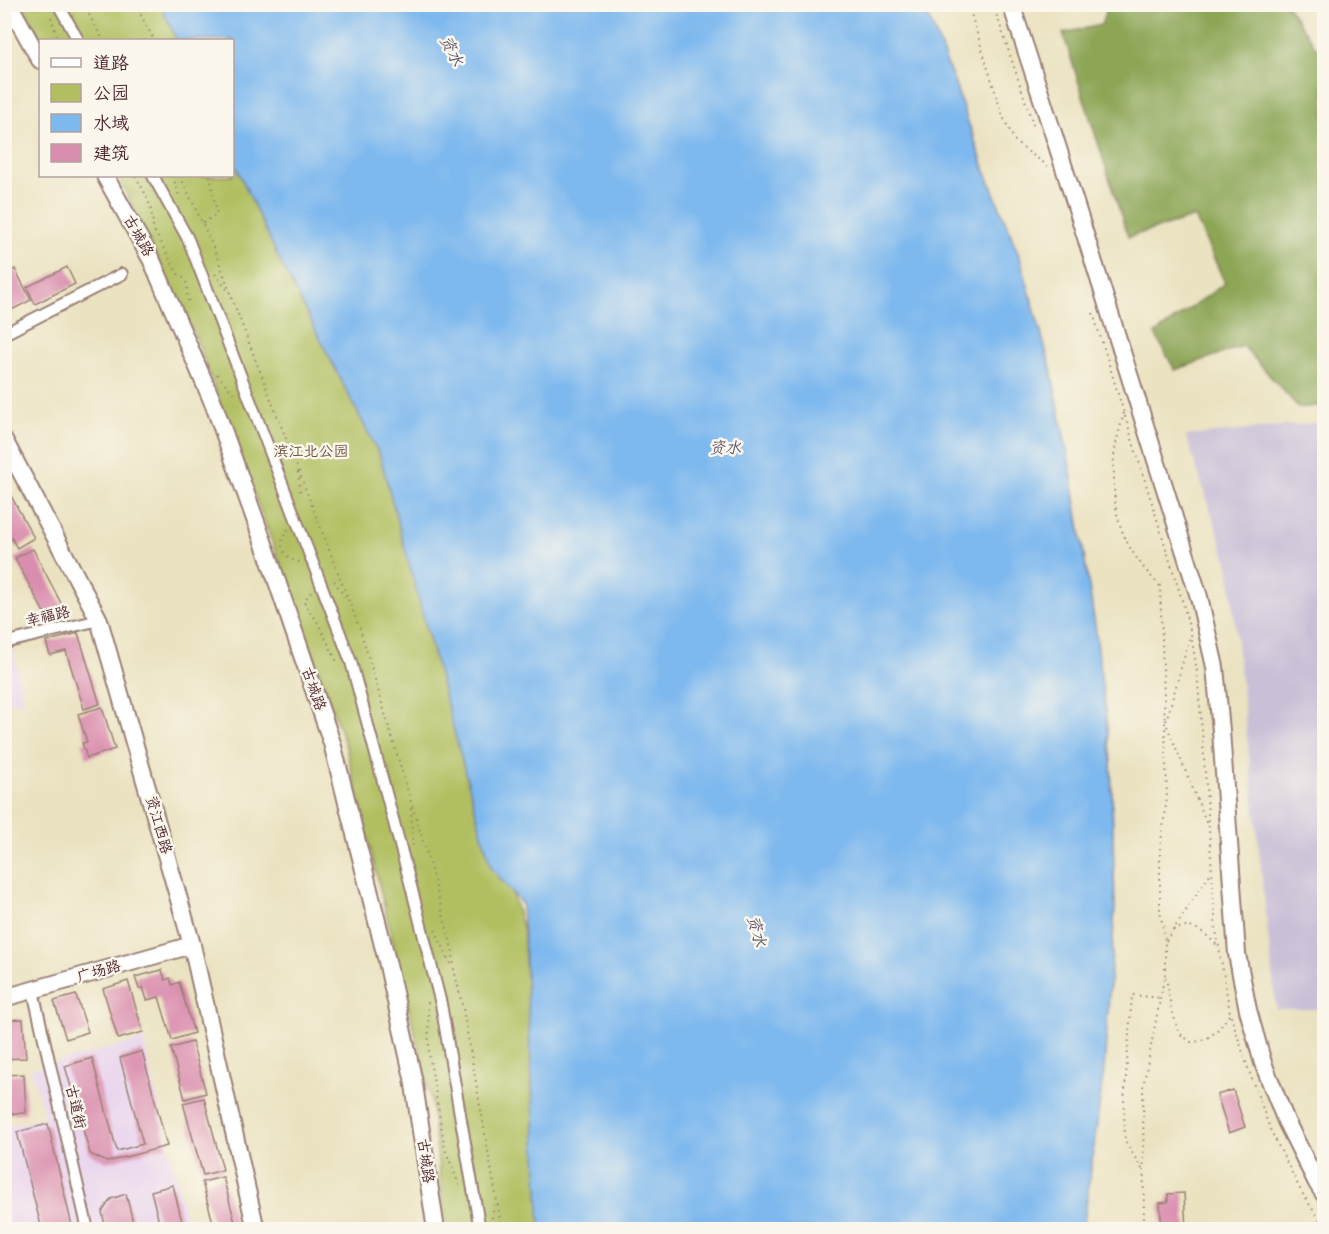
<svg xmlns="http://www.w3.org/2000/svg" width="1329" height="1234" font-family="Kalam,'LXGW WenKai TC',sans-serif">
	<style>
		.built { fill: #e8d2ee }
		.industrial { fill: #c9bfd7 }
		.green { fill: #b1bf61; stroke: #7e6f46; stroke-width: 1.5 }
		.forest { fill: #8ca657; stroke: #6b6241; stroke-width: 1.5 }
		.water { fill: #7db8ee; stroke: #646c8c; stroke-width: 1.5 }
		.building { fill: #da8eaf }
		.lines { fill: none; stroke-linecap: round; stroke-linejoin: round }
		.street-casing { stroke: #9a8076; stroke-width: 14 }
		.secondary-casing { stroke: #9a8076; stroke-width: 20 }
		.path { stroke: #9a8076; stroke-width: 2; stroke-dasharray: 1.5 4.5; stroke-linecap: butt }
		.street { stroke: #fff; stroke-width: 10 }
		.secondary { stroke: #fff; stroke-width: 16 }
		.labels { text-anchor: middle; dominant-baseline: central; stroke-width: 5; stroke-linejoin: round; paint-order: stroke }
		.street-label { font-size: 15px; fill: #4a1f2b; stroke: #fbf7ec }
		.park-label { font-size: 15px; fill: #694f3b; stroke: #fbf7ec }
		.water-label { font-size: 16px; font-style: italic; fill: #5c556f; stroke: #fbf7ec }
	</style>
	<rect width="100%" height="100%" fill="#fbf7ec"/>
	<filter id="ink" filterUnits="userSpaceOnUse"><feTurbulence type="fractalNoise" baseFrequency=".0167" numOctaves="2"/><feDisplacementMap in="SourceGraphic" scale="12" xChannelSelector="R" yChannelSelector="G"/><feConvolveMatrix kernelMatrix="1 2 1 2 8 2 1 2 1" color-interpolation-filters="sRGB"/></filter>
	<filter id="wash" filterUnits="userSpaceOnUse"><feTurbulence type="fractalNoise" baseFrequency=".008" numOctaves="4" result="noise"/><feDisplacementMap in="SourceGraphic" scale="24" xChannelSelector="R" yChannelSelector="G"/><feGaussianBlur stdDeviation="1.35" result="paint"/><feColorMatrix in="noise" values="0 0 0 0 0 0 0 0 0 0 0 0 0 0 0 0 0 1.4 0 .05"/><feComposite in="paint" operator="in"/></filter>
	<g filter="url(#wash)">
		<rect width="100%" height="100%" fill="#eae2c0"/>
		<g class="built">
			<path d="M13,648L23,702H5V649Z"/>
			<path d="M143,1040L189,1229H5L4,1127L45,1118L31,1069Z"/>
		</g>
		<path class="industrial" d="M1324,422V1009H1276L1229,567L1186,436Z"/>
		<g class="green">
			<path d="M22,5H173L189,40H42Z"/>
			<path d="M233,132L374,426L500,850L547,1015L551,1229H446L431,1100L346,747L295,603L196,338L118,176H232Z"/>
		</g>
		<path class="forest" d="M1286,4L1324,59V405L1299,408L1243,346L1175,370L1155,334L1225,283L1195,217L1128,237L1063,33L1101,25L1108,5Z"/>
		<path class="water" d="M160,5H920L930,20L953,79L986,173L1020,258L1051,369L1070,467L1095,625L1111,760L1115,908L1104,1070L1083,1229H540L522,904L491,868L380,456L279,259L233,160L232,40H177Z"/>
		<g id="blocks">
			<g class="building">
				<path d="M67,267L75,284L35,304L27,287Z"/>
				<path d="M15,269L31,300L4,314V274Z"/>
				<path d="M4,483L34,538L17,548L4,525Z"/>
				<path d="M33,549L65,611L48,620L15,558Z"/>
				<path d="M5,609L11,627L4,629V610Z"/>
				<path d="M78,633L100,704L84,709L66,651L50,655L46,642Z"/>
				<path d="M102,707L115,749L87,758L82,743L87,742L78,714Z"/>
				<path d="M162,970L165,980L170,978L172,985L179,982L194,1033L172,1040L159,997L147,1000L143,987L139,989L135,977Z"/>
				<path d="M128,981L143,1032L118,1039L103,989Z"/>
				<path d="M76,995L88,1032L66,1039L54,1001Z"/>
				<path d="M23,1019L26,1058L4,1059V1020Z"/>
				<path d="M192,1042L206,1093L185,1099L171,1048Z"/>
				<path d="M142,1051L167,1146L107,1162L90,1154L65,1066L92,1058L117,1151L143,1144L120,1058Z"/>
				<path d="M24,1074L26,1113L5,1114V1075Z"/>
				<path d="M1233,1090L1245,1127L1229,1133L1217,1095Z"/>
				<path d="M204,1098L223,1170L203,1175L183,1103Z"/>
				<path d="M48,1124L73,1230H42L17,1132Z"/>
				<path d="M223,1177L237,1230H215L202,1182Z"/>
				<path d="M173,1185L184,1230H161L151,1191Z"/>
				<path d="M1184,1193L1186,1230H1162L1160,1203L1168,1202V1194Z"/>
				<path d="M126,1194L135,1230H106L102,1212L111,1199Z"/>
			</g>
		</g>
	</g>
	<g filter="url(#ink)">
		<use href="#blocks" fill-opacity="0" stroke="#9a8076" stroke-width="1.5"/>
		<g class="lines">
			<g class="street-casing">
				<g id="street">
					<path d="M58,4L78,40"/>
					<path d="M153,176L188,239L351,662L412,890L441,1004L480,1230"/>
					<path d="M4,334L122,274"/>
					<path d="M4,643L99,620"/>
					<path d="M33,991L88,1230"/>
				</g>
			</g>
			<g class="secondary-casing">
				<g id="secondary">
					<path d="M9,4L40,60"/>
					<path d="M1011,4L1056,142L1199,597L1215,667L1221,731L1237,954L1248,1010L1263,1063L1286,1121L1317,1183L1324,1194"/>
					<path d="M1324,4V5"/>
					<path d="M105,176L152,261L214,405L269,558L332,743L387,961L413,1078L436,1230"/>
					<path d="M4,440L99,620L192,945L256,1230"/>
					<path d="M4,998L192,945"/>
				</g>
			</g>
			<g class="path">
				<path d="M83,4L103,40"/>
				<path d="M135,4L154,40"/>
				<path d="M968,4L1003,117L1016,143L1048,166"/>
				<path d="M993,4L1034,127"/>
				<path d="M51,17L58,40"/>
				<path d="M135,176C146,193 153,207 153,229L178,274C193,283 184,290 189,303"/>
				<path d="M173,176L180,199"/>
				<path d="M180,176C199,216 219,256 232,299L361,632L411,802L425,847L453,952L454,969L463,1009L502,1230"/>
				<path d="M203,223L217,214L210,176"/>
				<path d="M215,274L228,291"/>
				<path d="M1093,313L1182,600L1191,634L1197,672L1203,743L1216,930L1230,1013L1249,1071L1270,1129L1301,1191L1324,1227"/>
				<path d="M217,374L234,394"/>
				<path d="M1124,413C1121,425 1117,437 1115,450C1113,458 1114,468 1114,478C1113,524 1128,553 1160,586L1165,724L1167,798L1160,849V910L1165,941V974L1143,1087L1144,1230"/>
				<path d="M298,472L301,496"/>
				<path d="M288,529C286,534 282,538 282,543C281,553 291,562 301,562"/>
				<path d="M334,581L348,601"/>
				<path d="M311,592L308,595L304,604L317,621L338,664"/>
				<path d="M1166,721L1190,637"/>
				<path d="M1167,726L1208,826"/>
				<path d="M411,808L413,848"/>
				<path d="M435,930L452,966"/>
				<path d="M1173,930C1195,921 1204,933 1219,947"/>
				<path d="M1166,941L1212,871"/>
				<path d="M1166,977L1171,1007L1179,1033L1191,1042C1211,1041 1218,1030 1230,1014"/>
				<path d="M428,1002L429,1054L445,1149L460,1187"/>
				<path d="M1142,1169L1125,1141L1124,1103L1132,995L1161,998"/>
				<path d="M491,1224L495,1200"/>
			</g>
			<use href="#street" class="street"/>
			<use href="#secondary" class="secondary"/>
		</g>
	</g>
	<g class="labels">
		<g class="street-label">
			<text transform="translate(138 236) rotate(61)">古城路</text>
			<text transform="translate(48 617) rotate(-13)">幸福路</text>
			<text transform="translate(313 689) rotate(71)">古城路</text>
			<text transform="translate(158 825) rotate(74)">资江西路</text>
			<text transform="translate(99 972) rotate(-16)">广场路</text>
			<text transform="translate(75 1107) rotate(77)">古道街</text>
			<text transform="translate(425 1161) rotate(82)">古城路</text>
		</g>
		<g class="park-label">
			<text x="311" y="452">滨江北公园</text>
		</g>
		<g class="water-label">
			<text transform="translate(451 51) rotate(63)">资水</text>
			<text x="725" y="448">资水</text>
			<text transform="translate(756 931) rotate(75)">资水</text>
		</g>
	</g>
	<rect width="1329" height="1234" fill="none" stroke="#fbf7ec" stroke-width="24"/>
	<rect x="39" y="39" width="195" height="138" fill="#fbf7ec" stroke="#b4a19f" stroke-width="1.5"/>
	<rect x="51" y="58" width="30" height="9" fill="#ffffff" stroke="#b4a19f" stroke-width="1.5"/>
	<text x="93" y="69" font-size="18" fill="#4a1f2b">道路</text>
	<rect x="51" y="84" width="30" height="18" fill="#b1bf61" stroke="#b4a19f" stroke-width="1.5"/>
	<text x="93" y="99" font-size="18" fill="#4a1f2b">公园</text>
	<rect x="51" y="114" width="30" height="18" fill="#7db8ee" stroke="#b4a19f" stroke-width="1.5"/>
	<text x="93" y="129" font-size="18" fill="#4a1f2b">水域</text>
	<rect x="51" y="144" width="30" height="18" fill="#da8eaf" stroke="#b4a19f" stroke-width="1.5"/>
	<text x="93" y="159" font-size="18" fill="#4a1f2b">建筑</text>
</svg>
